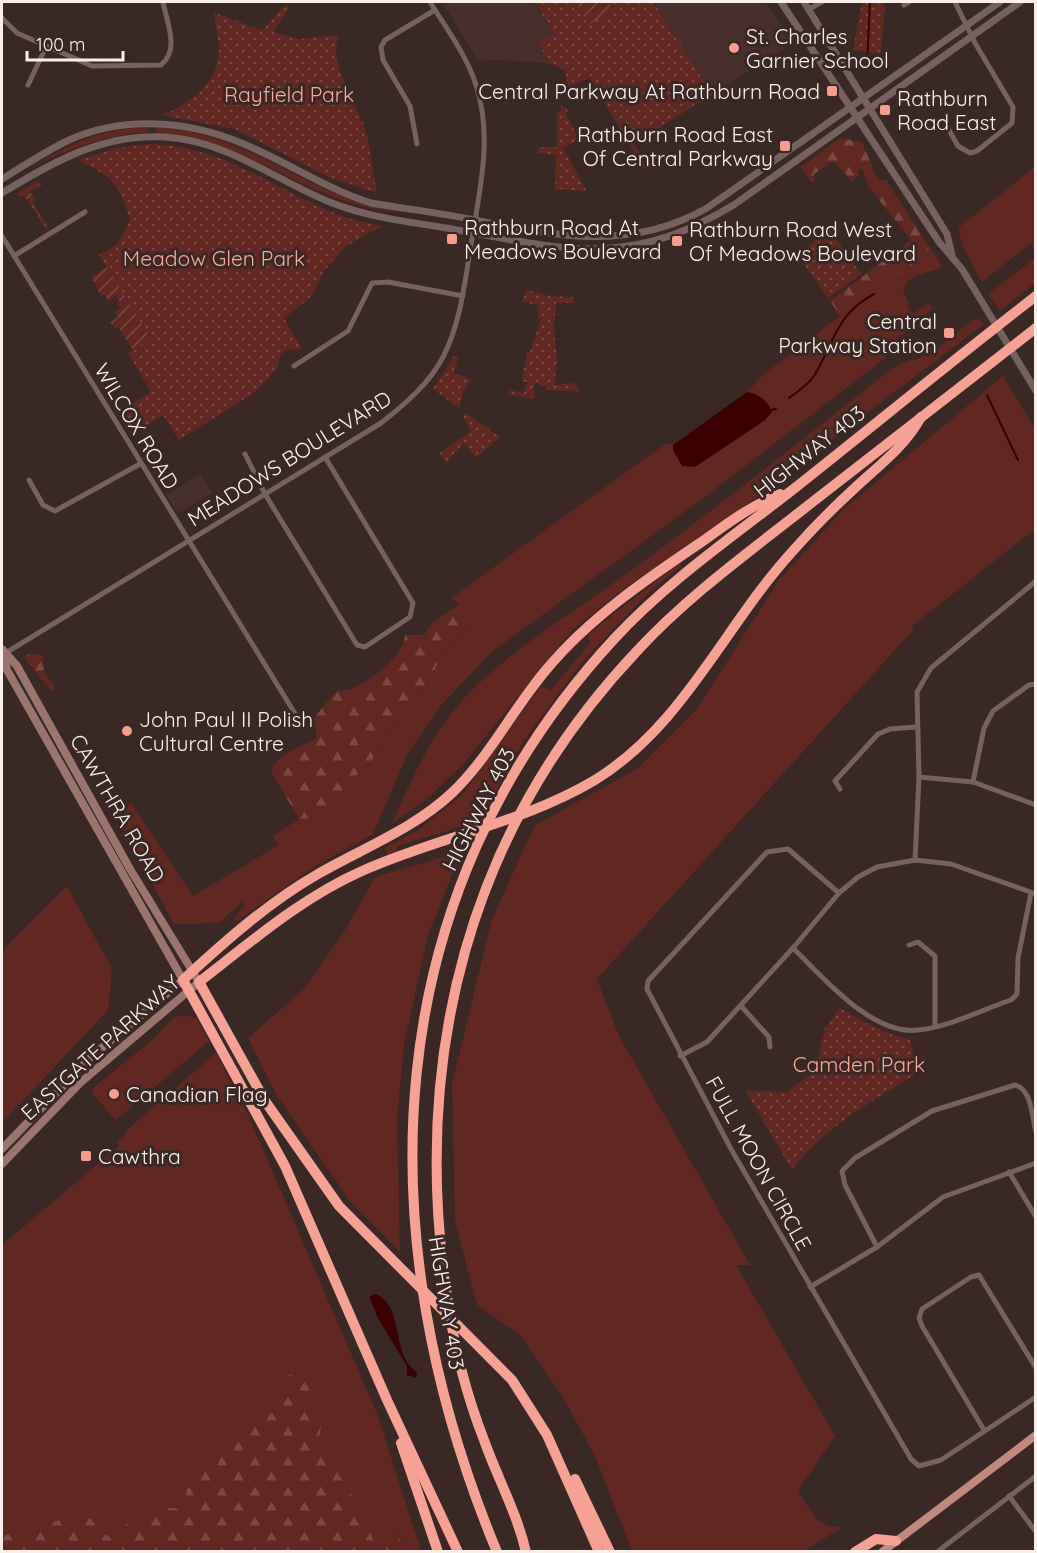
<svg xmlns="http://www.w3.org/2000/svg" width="1037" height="1553" font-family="Quicksand,sans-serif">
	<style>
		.built { fill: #482f2b }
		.grass { fill: #602820 }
		.forest { fill: url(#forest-firs) }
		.park { fill: url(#park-dots) }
		.garden { fill: url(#garden-furrows) }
		.water { fill: #3b0000 }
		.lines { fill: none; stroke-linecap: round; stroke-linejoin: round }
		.stream { stroke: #3b0000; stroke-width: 2 }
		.minor { stroke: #75615d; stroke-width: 5 }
		.tertiary { stroke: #75615d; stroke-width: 7 }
		.secondary { stroke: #9b746e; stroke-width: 8 }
		.primary { stroke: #c2887e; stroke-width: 8 }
		.motorway { stroke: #f5a294; stroke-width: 10 }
		.poi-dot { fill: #f59d8e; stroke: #3a2825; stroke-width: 2 }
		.labels { text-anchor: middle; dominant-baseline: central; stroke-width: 6; stroke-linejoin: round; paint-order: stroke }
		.poi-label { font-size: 21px; fill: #fbefec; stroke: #3a2825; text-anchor: start }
		.park-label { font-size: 21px; fill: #f9a899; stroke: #3a2825 }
		.street-label { font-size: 21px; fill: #fbefec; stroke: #3a2825 }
	</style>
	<defs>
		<pattern id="forest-firs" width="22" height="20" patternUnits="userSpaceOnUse" patternTransform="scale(1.5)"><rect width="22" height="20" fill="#602820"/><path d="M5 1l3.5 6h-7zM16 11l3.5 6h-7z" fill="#784841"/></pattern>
		<pattern id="park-dots" width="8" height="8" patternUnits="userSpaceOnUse" patternTransform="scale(1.5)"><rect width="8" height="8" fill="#602820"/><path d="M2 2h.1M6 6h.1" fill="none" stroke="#784841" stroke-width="1.8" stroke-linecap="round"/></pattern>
		<pattern id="garden-furrows" width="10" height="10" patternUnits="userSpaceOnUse" patternTransform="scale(1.5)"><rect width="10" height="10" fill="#602820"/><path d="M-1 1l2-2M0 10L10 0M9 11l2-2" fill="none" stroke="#784841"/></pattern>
	</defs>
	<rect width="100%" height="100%" fill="#3a2825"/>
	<g class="built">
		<path d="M442,2H534L553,33L539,42L548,63L477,59Z"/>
		<path d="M653,2H765L791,38L788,46L712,94Z"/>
		<path d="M201,474L212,493L178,513L166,495Z"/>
	</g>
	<g class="grass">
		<path d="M146,127L150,132C104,135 69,148 29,169C69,144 97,130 146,127Z"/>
		<path d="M156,127C235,133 278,171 347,198C364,205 383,208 400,212C308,207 251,137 156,133Z"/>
		<path d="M1035,167V240L982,282L963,247L958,228Z"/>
		<path d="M929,246L942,266C930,276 912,268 903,291L909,304L907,307L913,314L928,303L933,309L897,339L884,359L705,497L493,651L442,704L407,755L373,834L312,868L237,921L234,918L245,906L243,901L219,923L174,924L115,814L118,806L123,808L131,803L193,896L279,845L273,836L299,819L314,818L372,760L396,721L429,682L442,654L471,627L463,607L451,598L665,444L673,445V450L695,467L765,420L772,412L752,393L747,392L764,374L840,316L851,302L926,256Z"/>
		<path d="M1035,258V283L1000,311L988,294Z"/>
		<path d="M974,319H980L984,324L742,508L626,587L572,630L465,762L430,796L392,824C412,777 434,729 470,692C520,642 584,606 640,564C726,501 810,433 894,367L913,359L915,361L936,344L939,347Z"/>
		<path d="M1003,376L1035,429V529L912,626L914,629L597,979L619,1036L750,1265H736L835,1436L798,1491C812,1511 816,1529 843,1527L803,1551H632L595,1456L564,1399L521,1336L477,1305L455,1220L452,1084L492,919L535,825L637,769L697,709L779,580L844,509Z"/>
		<path d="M679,563L682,565L647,594L582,662L522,743L480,821L397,846L396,852L387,855L386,847L420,829L463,794L541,686L550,691L591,642L587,635Z"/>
		<path d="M461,852L428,935L404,1045L397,1120L400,1252L350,1201L277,1096L248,1038L305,988L347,927L375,877Z"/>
		<path d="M67,886L112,969L108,1010L2,1123V951Z"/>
		<path d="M184,1015L196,1018L209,1041L116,1120L92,1093L93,1088L150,1042L173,1018Z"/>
		<path d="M216,1053L249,1117L378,1416L421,1551H403L399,1532L396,1551H2V1245L119,1146L117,1143L129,1128Z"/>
	</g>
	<g class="forest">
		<path d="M840,138L862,142L878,180H886L929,246L926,256L852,302L840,316L830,301L911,240L868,186L863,170L859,169L858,176L852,181L833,161L814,174L815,181L811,182L801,167Z"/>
		<path d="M459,605L463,606L471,627L442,654L429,682L396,721L372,760L314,818L299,819L271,771C277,754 299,748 314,740L317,737L313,720C317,715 332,694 337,692C341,690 346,691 351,689C369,682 405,656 405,635H424L434,621Z"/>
		<path d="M30,653L43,656L44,672L56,689L51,691L24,657Z"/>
		<path d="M314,1372L306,1404L321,1427L318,1443L357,1503L378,1550L398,1531L403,1551H2V1536L85,1513L107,1536L154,1508H184L189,1475L236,1444L283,1403L287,1375Z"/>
	</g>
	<g class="park">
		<path d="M535,2H653L712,94L634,144L645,160H650L648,169H644L590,78L567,87L565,70L548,63L539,42L553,33Z"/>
		<path d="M862,2H885L881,54L853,50Z"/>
		<path d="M284,6L290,7L273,32L298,39L339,35C326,61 359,105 366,132C371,152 373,173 377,193L333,179L234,129L163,115C187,104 212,88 218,60C221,47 215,26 214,13L262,30Z"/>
		<path d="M561,105L569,110L565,113L579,139L563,148L586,190L584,191L555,189L556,155L538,153V147H557V112L561,110Z"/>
		<path d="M150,144C229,147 273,190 342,216C355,221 369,223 382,226L346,246L324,271L311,297L284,318L302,349L285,350L280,355L277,369L254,393L179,440L163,415L133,434L119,411L151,392L128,353L151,339L99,255L118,244L130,220C119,181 112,178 78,160L116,148Z"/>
		<path d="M830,230L861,274L828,298L797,254Z"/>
		<path d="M527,290L550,296L573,297L574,303H556L554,326L557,362L554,385L575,383L581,392L546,390V386H540L539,383L534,384L535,399L508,395L509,390L524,393L527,382L522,381L527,352H530L541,319L537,318L539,306L522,301Z"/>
		<path d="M454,356L458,357L454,374L472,379L464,390L459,408L433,389Z"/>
		<path d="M466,413L500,437L476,458L464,443L446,463L439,454L471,431L462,415Z"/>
		<path d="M840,1008C863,1021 883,1034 910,1039L917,1073C873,1102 823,1127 792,1170L745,1090L787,1092L815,1071L825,1029Z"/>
	</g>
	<g class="garden">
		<path d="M576,2H609L613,11L588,25Z"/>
		<path d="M38,180L41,185L27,193H31L36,200L33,203L48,227L46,229L24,195L19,197L17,194Z"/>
		<path d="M107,267L151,339L133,350L118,327L115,328L110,322L118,317L114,312L120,308L117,304L120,302L116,296L108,301L105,295L101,296L91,277Z"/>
	</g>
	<g class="water">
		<path d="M747,392C758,394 768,400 772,412L765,420L695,467L682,466L673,450V445Z"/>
		<path d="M375,1294C405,1304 390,1354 417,1372L416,1378L407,1375V1366L379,1320L369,1297Z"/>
	</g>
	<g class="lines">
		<g class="stream">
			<path d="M867,64L870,2"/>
			<path d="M987,395L1018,460"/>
			<path d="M789,398C797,392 808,385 814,376C834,343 836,314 874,294"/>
			<path d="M770,410L776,409"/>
		</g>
		<g class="minor">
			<path d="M904,5L909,2"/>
			<path d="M809,9L822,2"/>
			<path d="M2,18L17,33L92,66L161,65C180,50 167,23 163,2"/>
			<path d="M28,85L46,47"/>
			<path d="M946,125L958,146L970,153L977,151L1012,123L1013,107L975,43L955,2"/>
			<path d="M417,144L410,106L383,60L381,47L385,40L435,10"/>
			<path d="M2,236L302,725"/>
			<path d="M14,256L85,212"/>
			<path d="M294,366L348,331L372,283L388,282L463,296"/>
			<path d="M245,454L265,494L357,645L365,647L410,617L413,603L325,457"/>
			<path d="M29,480L43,505L55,511L140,464"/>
			<path d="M4,654L381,423C405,404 429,384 443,357C460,324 464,287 470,251C478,196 494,140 476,85C467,56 446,28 430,2"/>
			<path d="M919,777L973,782L1036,805"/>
			<path d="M973,782L984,728L993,711L1029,685L1036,684"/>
			<path d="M840,789L835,781L878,734L890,729L916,727"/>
			<path d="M915,860L919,777L917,692L931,668L1036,581"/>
			<path d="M839,893L788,849L767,852L648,981L647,989L731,1149L911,1459L919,1466L941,1460L1036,1397"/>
			<path d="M909,945L918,942L935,956V1026"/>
			<path d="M793,948C823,977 872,1036 918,1030C949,1027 981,1010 1011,1000L1017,994L1018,958L1031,893"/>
			<path d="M741,1006L769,1037L770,1047"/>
			<path d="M680,1056L707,1042L793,948L839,893L858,877L877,867L915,860L951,864L1036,894"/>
			<path d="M1009,1172L1036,1217"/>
			<path d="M877,1247L845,1185L842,1171L855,1158L932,1111L1015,1085C1032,1089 1032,1118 1036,1132"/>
			<path d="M810,1287L877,1247L943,1197L1036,1163"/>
			<path d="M984,1430L922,1326L919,1318L922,1309L971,1277L979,1275L1036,1368"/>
			<path d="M1009,1496L1036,1532"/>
			<path d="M937,1552L1036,1476"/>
		</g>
		<g class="tertiary">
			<path d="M781,2L939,242L962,269L1036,391"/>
			<path d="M804,2L947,234L952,255"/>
			<path d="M2,179C23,166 46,151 69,140C129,113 198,122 255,149C295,167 330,190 371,203C406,209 441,213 475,220C556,236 630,252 707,208L1000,2"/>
			<path d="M2,193C53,162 103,133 165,137C229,141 276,181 332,203C370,218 412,222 452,229C566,250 630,269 735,204L1020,2"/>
		</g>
		<g class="secondary">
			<path d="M2,649L17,666L130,869L199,982L80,1083L2,1164"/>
			<path d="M2,1149L91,1057L183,980L7,670L4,655"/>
		</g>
		<path class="primary" d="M882,1552L1036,1435"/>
		<g class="motorway">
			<path d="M401,1443L438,1552"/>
			<path d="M575,1479L610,1552"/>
			<path d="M458,1552L387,1400L285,1166L183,980C224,942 269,902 318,874C363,848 414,829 453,792C490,756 513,709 546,670C589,618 648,578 703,541C728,523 752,505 780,494"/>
			<path d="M497,1552C366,1237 374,898 615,638C667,582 731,538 791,491C873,426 953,360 1036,296"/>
			<path d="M526,1552C517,1513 497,1477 484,1440C466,1394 454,1346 447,1297C411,1057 468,830 637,651C686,598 745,555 801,511C879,450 957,389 1036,328"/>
			<path d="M599,1552L547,1435L512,1380L339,1206L265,1101L199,982C251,942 301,898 362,871C438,837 523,823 595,780C683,726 724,627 791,553C812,529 834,507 857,486C881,464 905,446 921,417"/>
			<path d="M855,1552L876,1539L896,1541"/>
		</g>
	</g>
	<g class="poi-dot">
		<circle cx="734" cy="48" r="6"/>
		<rect x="826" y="85" width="12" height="12" rx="3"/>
		<rect x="879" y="104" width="12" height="12" rx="3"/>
		<rect x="779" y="140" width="12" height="12" rx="3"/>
		<rect x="446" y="233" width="12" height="12" rx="3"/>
		<rect x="671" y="235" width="12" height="12" rx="3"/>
		<rect x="943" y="327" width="12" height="12" rx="3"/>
		<circle cx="127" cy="731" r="6"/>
		<circle cx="114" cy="1094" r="6"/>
		<rect x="80" y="1150" width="12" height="12" rx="3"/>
	</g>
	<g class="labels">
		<g class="poi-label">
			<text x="746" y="36">St. Charles<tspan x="746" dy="24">Garnier School</tspan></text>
			<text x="820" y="91" text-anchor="end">Central Parkway At Rathburn Road</text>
			<text x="897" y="98">Rathburn<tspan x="897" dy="24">Road East</tspan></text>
			<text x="773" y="134" text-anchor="end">Rathburn Road East<tspan x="773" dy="24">Of Central Parkway</tspan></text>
			<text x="464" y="227">Rathburn Road At<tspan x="464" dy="24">Meadows Boulevard</tspan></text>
			<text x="689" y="229">Rathburn Road West<tspan x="689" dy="24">Of Meadows Boulevard</tspan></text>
			<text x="937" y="321" text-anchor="end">Central<tspan x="937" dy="24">Parkway Station</tspan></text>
			<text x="139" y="719">John Paul II Polish<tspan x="139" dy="24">Cultural Centre</tspan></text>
			<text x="126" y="1094">Canadian Flag</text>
			<text x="98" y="1156">Cawthra</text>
		</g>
		<g class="park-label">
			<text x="289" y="94">Rayfield Park</text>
			<text x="214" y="258">Meadow Glen Park</text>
			<text x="859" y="1064">Camden Park</text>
		</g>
		<g class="street-label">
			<text transform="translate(137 426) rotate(59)">WILCOX ROAD</text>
			<text transform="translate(809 451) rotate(-38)">HIGHWAY 403</text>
			<text transform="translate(289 458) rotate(-32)">MEADOWS BOULEVARD</text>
			<text transform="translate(118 808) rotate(60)">CAWTHRA ROAD</text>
			<text transform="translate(478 809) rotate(-63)">HIGHWAY 403</text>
			<text transform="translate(100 1047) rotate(-42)">EASTGATE PARKWAY</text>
			<text transform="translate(759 1163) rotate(61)">FULL MOON CIRCLE</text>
			<text transform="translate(447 1303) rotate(81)">HIGHWAY 403</text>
		</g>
	</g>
	<rect width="1037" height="1553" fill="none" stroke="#fbefec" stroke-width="6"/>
	<path d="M27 51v9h96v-9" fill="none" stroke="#fbefec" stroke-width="3"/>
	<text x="36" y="51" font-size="18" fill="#fbefec" stroke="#3a2825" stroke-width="4.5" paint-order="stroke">100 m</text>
</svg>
